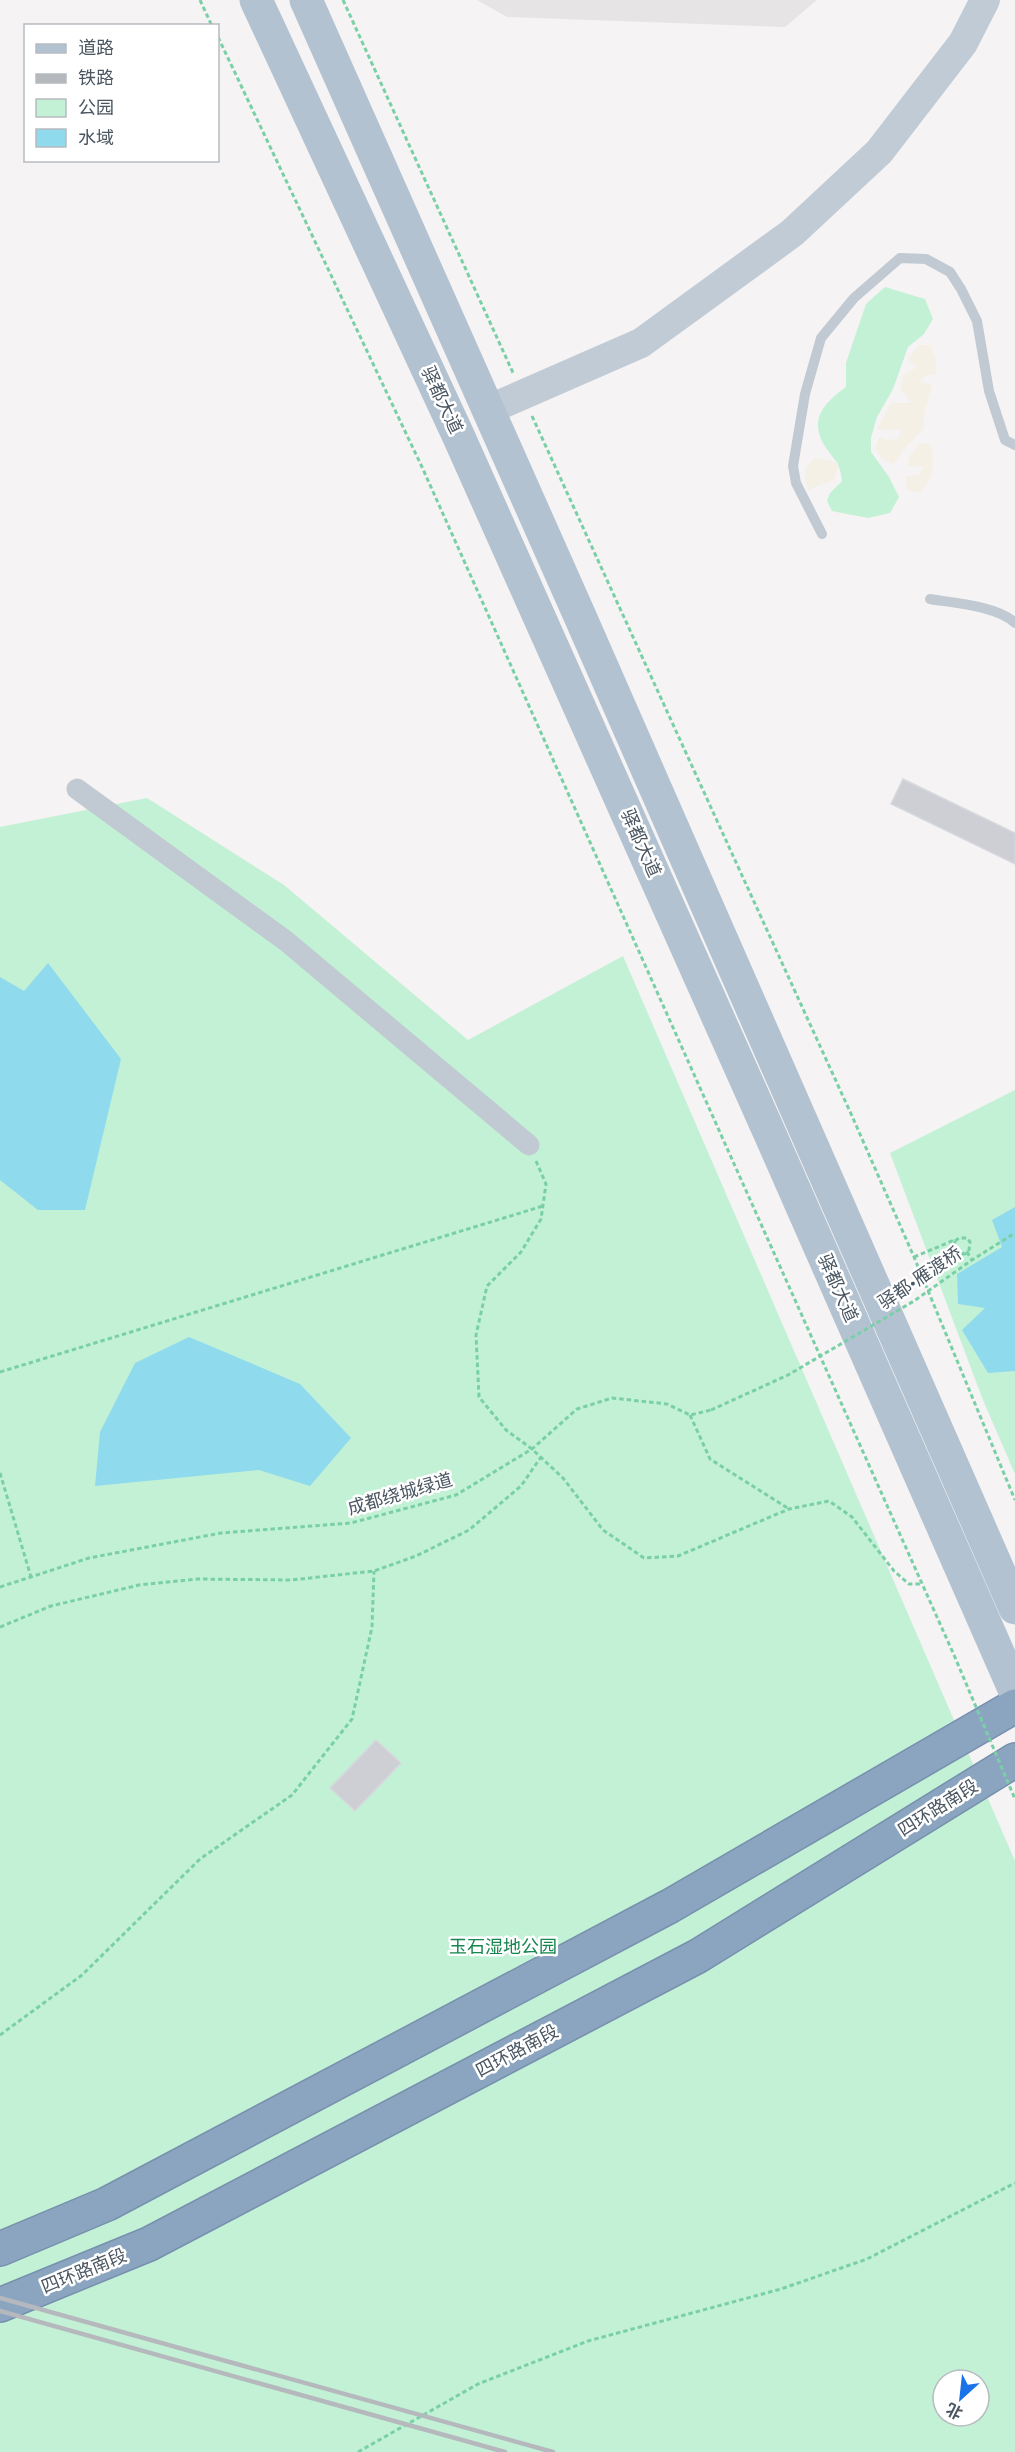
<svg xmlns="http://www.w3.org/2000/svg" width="1015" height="2452" font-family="Rubik,'Noto Sans SC',sans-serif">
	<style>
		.education { fill: #e6e4e5 }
		.green { fill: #c3f1d5; fill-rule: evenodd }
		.sand { fill: #f5f0e5 }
		.water { fill: #90daee }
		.building { fill: #cdcfd5; stroke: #d7d9de; stroke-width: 1.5 }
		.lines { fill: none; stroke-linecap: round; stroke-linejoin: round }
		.highway-casing { stroke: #7690ad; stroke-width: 36 }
		.path { stroke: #7ad0a6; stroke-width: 3; stroke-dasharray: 4.5 3; stroke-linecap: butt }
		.lane { stroke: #c1cad2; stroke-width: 10 }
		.street { stroke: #c1cad2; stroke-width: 21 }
		.secondary { stroke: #c1cbd6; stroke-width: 30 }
		.primary { stroke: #b3c2d1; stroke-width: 33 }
		.highway { stroke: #8ba5c1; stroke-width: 33 }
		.rail { stroke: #b5b8bd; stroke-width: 4.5 }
		.path-bridge { stroke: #7ad0a6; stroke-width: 3; stroke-dasharray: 4.5 3; stroke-linecap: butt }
		.labels { text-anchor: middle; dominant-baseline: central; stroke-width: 5; stroke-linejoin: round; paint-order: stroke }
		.street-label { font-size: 18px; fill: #4a5661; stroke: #fff }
		.park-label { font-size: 18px; fill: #17864f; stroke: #fff }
	</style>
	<rect width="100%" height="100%" fill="#f5f3f3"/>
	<path class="education" d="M477,0H817L785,27L507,17Z"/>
	<g class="green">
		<path d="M885,287L925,299L933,319L924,334L908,347L893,389L877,417L871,438V452L889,477L899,497L890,513L868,518L832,511L827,501L830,493L842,481C840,460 833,460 823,443C809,417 827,401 846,387V363L866,304Z"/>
		<path d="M147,798L284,885L468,1040L623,956L1015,1861V2452H0V827ZM943,2380H979V2416H943Z"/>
		<path d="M1015,1090V1474L983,1400L890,1153Z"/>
	</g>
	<g class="sand">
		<path d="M919,345H930L936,360V374L925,376L920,381L932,385L924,415V429L903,450L894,464L883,460L875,448L880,437L887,440L898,439L902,430L877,429L891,403H912L900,389L903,376L917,367L908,359Z"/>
		<path d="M920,443L929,444C937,462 934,479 919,493L907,490L906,476L919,475L924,467L908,466L909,457Z"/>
		<path d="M815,458L838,462L835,479L808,490L805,479L806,467Z"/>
	</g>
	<g class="water">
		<path d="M48,963L121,1059L85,1210H38L0,1180V977L24,991Z"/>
		<path d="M1015,1207V1371L988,1373L962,1330L985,1308L958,1304L957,1274L1002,1247L992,1220Z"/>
		<path d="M189,1337L300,1384L351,1438L310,1486L259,1470L95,1486L100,1432L135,1363Z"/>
	</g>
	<g class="building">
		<path d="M903,779L1015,833V864L891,804Z"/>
		<path d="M376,1740L401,1763L355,1811L330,1788Z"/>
	</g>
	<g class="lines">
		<g class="highway-casing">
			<g id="highway">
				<path d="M0,2249L107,2204L670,1906L1015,1706"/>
				<path d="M0,2305L149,2244L698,1956L1015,1760"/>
			</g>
		</g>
		<g class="path">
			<path d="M200,0L212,26"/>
			<path d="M343,0L514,375"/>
			<path d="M218,37L422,467L954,1655"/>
			<path d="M532,416L852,1116L914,1257L1015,1500"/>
			<path d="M536,1161L546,1184L541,1219L521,1252L487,1286L476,1335L479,1397L506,1430L532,1449L563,1478L603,1530L644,1558L678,1556L789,1509L829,1501L852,1517L894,1571L909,1584H920"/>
			<path d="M914,1257L952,1241L956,1253L965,1254L969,1250L970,1242L967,1238H959L955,1241"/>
			<path d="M0,1372L543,1206"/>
			<path d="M690,1415L710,1459L789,1509"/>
			<path d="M0,1473L31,1577"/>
			<path d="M0,1587L89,1558L221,1533L351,1523L456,1495L532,1449L577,1409L612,1398L667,1404L690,1415L711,1410"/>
			<path d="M0,1627L51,1606L139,1585L197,1579L291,1580L374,1571L416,1556L469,1530L521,1486L541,1457"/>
			<path d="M0,2035L82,1975L200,1859L292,1795L352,1719L372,1627L374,1571"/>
			<path d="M358,2452L478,2384L588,2341L781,2289L867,2259L1015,2183"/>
		</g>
		<g class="lane">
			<path d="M822,534L796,483L793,466L805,394L821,338L854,298L900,258L926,259L950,272L961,289L977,321L989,391L1005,440L1015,445"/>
			<path d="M930,599C954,603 998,606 1015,623"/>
		</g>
		<path class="street" d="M77,789L286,941L529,1145"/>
		<path class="secondary" d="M490,409L641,343L792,233L879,152L963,43L985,0"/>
		<g class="primary">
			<path d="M256,0L458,435L770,1134L1015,1691"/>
			<path d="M306,0C547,534 778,1072 1015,1608"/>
		</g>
		<use href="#highway" class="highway"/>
		<g class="rail">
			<path d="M0,2298L553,2452"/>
			<path d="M0,2311L505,2452"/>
		</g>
		<g class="path-bridge">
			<path d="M955,1241L954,1247L957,1252L962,1254L967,1252L972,1260"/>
			<path d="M711,1410L788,1375L914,1301L972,1260L1015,1233"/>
			<path d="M954,1655L1015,1799"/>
		</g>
	</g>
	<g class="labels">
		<g class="street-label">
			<text transform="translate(442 400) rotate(65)">驿都大道</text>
			<text transform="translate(641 843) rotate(66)">驿都大道</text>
			<text transform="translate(920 1278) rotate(-34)">驿都·雁渡桥</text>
			<text transform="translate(838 1288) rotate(66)">驿都大道</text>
			<text transform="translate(400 1494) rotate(-16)">成都绕城绿道</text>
			<text transform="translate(938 1808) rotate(-32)">四环路南段</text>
			<text transform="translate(517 2051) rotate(-28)">四环路南段</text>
			<text transform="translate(84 2271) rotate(-22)">四环路南段</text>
		</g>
		<g class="park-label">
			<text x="503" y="1947">玉石湿地公园</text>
		</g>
	</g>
	<rect x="24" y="24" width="195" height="138" fill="#ffffff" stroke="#b7bbc0" stroke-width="1.5"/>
	<rect x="36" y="44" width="30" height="9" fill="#b3c2d1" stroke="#b7bbc0" stroke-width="1.5"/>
	<text x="78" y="54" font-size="18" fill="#4a5661">道路</text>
	<rect x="36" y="74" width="30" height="9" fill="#b5b8bd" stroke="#b7bbc0" stroke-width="1.5"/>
	<text x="78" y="84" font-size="18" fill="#4a5661">铁路</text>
	<rect x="36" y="99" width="30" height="18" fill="#c3f1d5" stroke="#b7bbc0" stroke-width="1.5"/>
	<text x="78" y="114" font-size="18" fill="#4a5661">公园</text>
	<rect x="36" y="129" width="30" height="18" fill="#90daee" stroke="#b7bbc0" stroke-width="1.5"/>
	<text x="78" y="144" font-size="18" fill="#4a5661">水域</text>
	<g transform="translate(961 2398) rotate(207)"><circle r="28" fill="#ffffff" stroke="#b7bbc0" stroke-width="1.5"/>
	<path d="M0-4.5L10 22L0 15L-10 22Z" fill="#1a73e8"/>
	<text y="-9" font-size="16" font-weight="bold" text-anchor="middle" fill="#4a5661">北</text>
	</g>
</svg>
